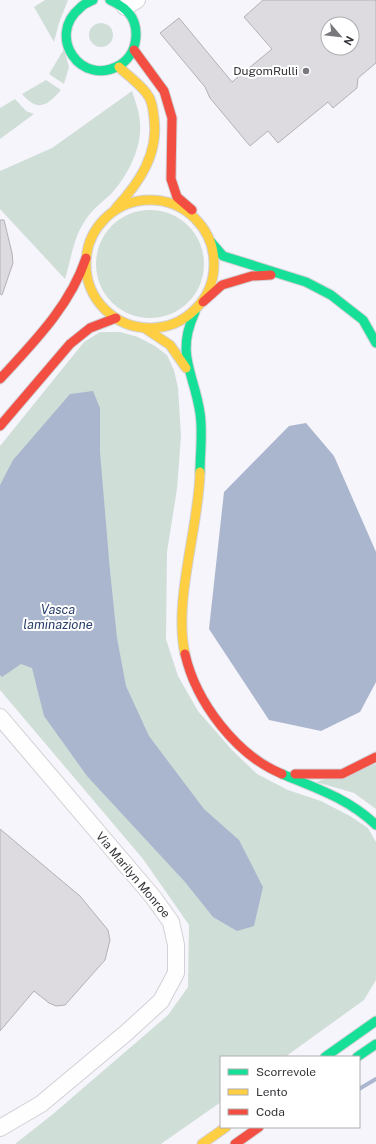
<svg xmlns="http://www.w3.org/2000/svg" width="376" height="1144" font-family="'Public Sans',sans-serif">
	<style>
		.green { fill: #d0ded8 }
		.water { fill: #aab6ce }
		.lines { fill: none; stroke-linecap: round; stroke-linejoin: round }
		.stream { stroke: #aab6ce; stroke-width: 4 }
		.building { fill: #dddbdf; stroke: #b3b1b5; fill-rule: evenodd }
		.street-casing { stroke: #d1d1d6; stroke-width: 18 }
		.fast-casing { stroke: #d1d1d6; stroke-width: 11 }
		.slow-casing { stroke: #d1d1d6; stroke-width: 11 }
		.jam-casing { stroke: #d1d1d6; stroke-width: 11 }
		.street { stroke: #fefefe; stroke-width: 16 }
		.fast { stroke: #16e098; stroke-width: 9 }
		.slow { stroke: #ffcf43; stroke-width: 9 }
		.jam { stroke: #f24e42; stroke-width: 9 }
		.poi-dot { fill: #78787d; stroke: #fff; stroke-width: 1.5 }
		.labels { text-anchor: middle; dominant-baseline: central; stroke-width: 4; stroke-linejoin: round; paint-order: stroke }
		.poi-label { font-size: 12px; fill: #343439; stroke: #fff; text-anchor: end }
		.street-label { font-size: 12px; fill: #343439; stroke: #fff }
		.water-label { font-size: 13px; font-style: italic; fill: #293e6b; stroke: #fff }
	</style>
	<rect width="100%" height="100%" fill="#f6f5fb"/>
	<g class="green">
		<path d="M45,0H68L59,23L54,42L34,7Z"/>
		<circle cx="101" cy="35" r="12"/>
		<path d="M64,49L69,67L64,84L49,74Z"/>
		<path d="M46,80L61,90C48,105 38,113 22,94Z"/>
		<path d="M132,91C135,101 140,113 140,123C142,149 127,177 110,195C100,204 90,211 83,224C73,240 71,260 65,279L0,209V171L52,148Z"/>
		<path d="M15,99L26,111L34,114L0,139V108Z"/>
		<circle cx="150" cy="264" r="54"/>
		<path d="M100,332H120L138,337L155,346L167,355L174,370L178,388L181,436L177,489L167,552L166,639L178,676L198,711L232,750L257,774L288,790L321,801L350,816L368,828L376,842V980L364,1000L285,1057H221V1102L161,1144H15L53,1114L168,1015L188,987L189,925L143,859L0,690V446L84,342Z"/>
		<path d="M376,764V809L354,793L316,782Z"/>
	</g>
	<g class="water">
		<path d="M93,391L100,408V452L110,571L117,638L126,686L149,736L204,809L239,840L263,887L254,926L237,931L213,917L185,882L87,776L44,716L32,668L21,664L2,677L0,675V485L13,460L70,394Z"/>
		<path d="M306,423L334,456L376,552V682L360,712L321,731L269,720L209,629L224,492L289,426Z"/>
	</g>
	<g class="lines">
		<path class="stream" d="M359,1089L376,1079"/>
	</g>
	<g class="building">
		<path d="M263,0H376V63L358,78L357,88L333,108L328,102L278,143L268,131L250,146L210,98L205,87L160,33L179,18L232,82L272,49L244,17ZM328,24H352V48H328Z"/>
		<path d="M0,220H4L12,253L13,263L2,295L0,294Z"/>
		<path d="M0,829L80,896L108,930L110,940L105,960L65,1005L56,1006L49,1003L34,991L0,1031Z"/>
	</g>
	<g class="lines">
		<g class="street-casing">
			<g id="street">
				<path d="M125,7L137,0"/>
				<path d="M0,717L153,897L171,922L176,945V973L161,1001L126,1033L41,1104L0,1128"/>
			</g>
		</g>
		<g class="fast-casing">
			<g id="fast">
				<path d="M93,0C89,2 83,4 80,8C46,36 81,88 120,65C131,58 136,46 136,34C136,16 125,7 110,0"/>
				<path d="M211,242L223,256L306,282L331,295L363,320L376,343"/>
				<path d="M195,312C175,355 194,372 200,413C203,432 200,453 200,472"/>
				<path d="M282,774C316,788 349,799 376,825"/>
				<path d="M325,1057L376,1021"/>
				<path d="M357,1057L376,1044"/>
			</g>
		</g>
		<g class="slow-casing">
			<g id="slow">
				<circle cx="150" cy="264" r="64"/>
				<path d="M116,208C139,183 159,154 154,118C153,111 153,104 149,97C142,85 129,77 119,67"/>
				<path d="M146,329L170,345L186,368"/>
				<path d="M185,654C173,601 199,527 200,472"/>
				<path d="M202,1144L226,1127"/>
			</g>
		</g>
		<g class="jam-casing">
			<g id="jam">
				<path d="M134,50L164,91L172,118L171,179L177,197L192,210"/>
				<path d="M203,302L222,285L252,276L271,275"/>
				<path d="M0,379C34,342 70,306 86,258"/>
				<path d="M0,426L70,344L90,328L116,318"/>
				<path d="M185,654C196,702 236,755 282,774"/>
				<path d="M295,774H342L376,757"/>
				<path d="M235,1144L259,1127"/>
			</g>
		</g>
		<use href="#street" class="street"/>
		<use href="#fast" class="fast"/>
		<use href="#slow" class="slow"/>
		<use href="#jam" class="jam"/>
	</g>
	<circle class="poi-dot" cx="306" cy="71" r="4"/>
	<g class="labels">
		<g class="poi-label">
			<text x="298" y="71">DugomRulli</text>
		</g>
		<g class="street-label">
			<text transform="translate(133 875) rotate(50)">Via Marilyn Monroe</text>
		</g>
		<g class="water-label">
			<text x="58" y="609">Vasca<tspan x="58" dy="15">laminazione</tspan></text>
		</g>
	</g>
	<rect x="220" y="1056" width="140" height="72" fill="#ffffff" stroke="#aeaeb0"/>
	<rect x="228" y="1069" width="20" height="6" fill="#16e098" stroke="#aeaeb0"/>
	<text x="256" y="1076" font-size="12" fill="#343439">Scorrevole</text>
	<rect x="228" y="1089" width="20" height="6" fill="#ffcf43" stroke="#aeaeb0"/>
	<text x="256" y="1096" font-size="12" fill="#343439">Lento</text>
	<rect x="228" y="1109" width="20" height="6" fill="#f24e42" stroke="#aeaeb0"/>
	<text x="256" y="1116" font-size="12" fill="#343439">Coda</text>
	<g transform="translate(340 36) rotate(118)"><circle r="19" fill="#ffffff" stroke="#aeaeb0"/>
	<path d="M0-3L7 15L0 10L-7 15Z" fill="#78787d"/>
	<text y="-6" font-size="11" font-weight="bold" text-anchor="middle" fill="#343439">N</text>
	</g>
</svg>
